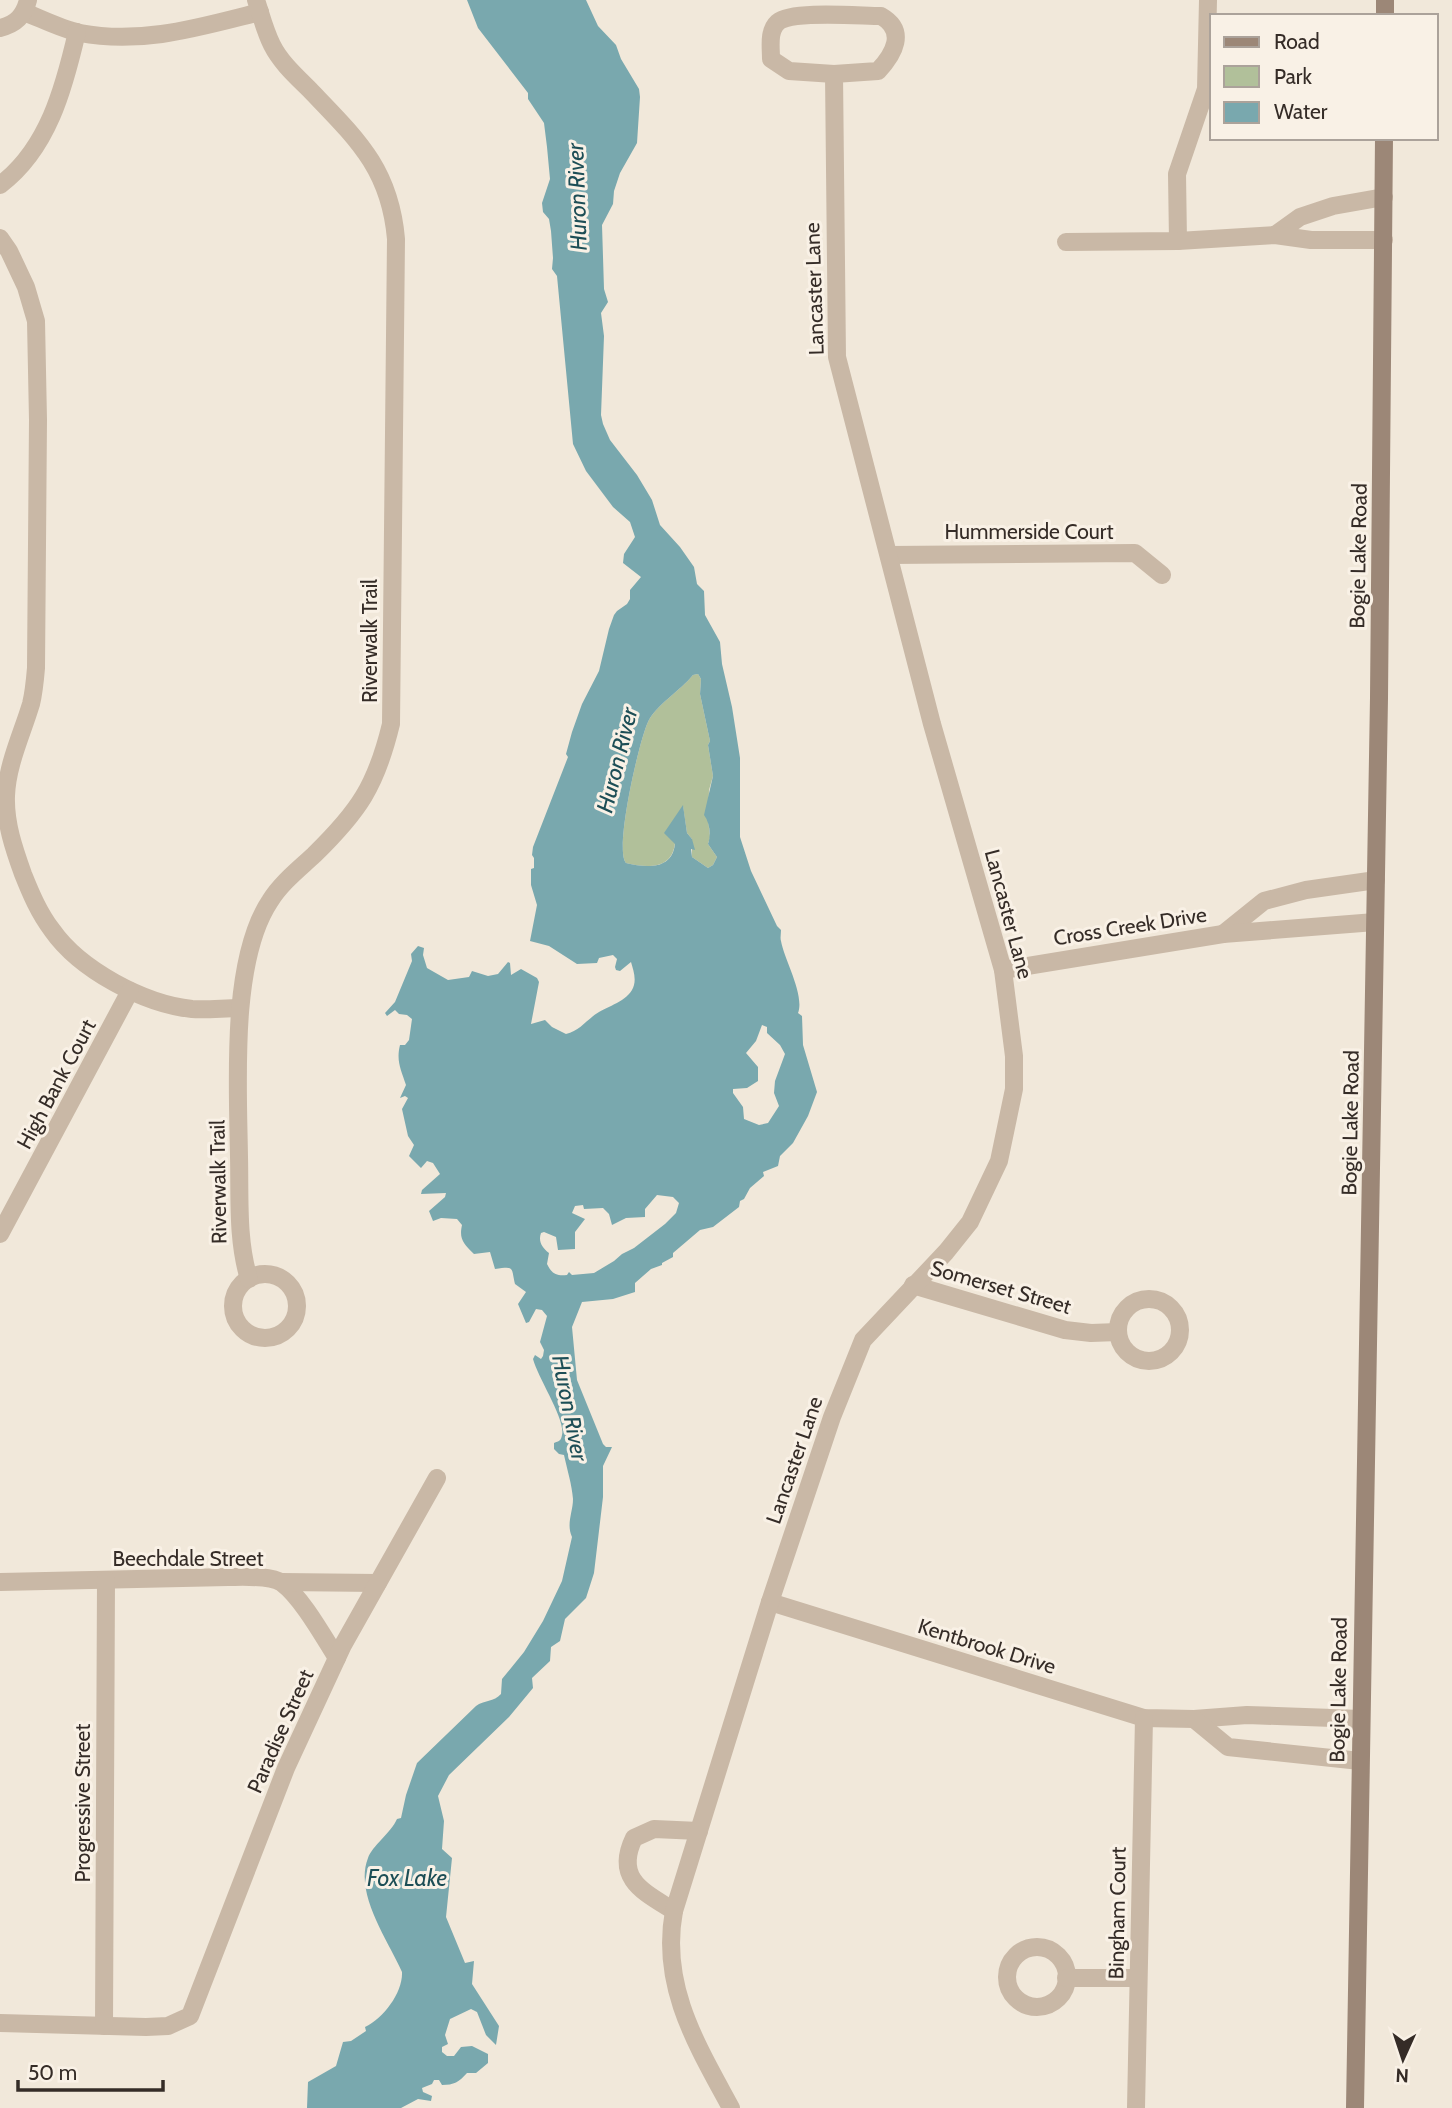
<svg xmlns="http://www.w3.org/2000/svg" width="1452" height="2108" font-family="Cabin,sans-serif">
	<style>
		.green { fill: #b1c09a }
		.water { fill: #79a8ae; fill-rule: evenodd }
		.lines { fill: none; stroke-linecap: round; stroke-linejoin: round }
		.minor { stroke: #c9b8a6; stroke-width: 18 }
		.secondary { stroke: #9c8777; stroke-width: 18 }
		.labels { text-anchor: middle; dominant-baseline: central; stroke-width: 6; stroke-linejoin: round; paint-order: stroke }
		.street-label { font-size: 21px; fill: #352c27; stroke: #f9f1e6 }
		.water-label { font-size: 23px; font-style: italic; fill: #1d4e56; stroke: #f9f1e6 }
	</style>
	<rect width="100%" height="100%" fill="#f1e8da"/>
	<path class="green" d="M698,674L701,679L700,694L710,741L708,745L713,776L709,790L708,819L710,837L708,844L717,857L713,865L708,868L692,857V839L687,833L683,806L671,838L675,843C672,870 647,868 626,863C614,850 639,741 648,722C655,706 681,690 693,675Z"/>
	<path class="water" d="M467,0H586L598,26L616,45L621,59L639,89L640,97L637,143L620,173L614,191L613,204L602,225L604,289L608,302L601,313L604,336L601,415L603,424L610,440L637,475L652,500L660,525L680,547L694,567L697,584L704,591L705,615L720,642L722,664L732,707L740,758V837L751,871L777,926L781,930C781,934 780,938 781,941C784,959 805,995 798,1013L802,1016L803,1045L817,1092L808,1116L793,1143L780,1156L778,1166L763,1172L764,1176L750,1188L744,1199L740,1201L739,1207L713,1227L700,1230L673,1253V1257L662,1263V1265L651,1269L635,1283V1292L613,1299L582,1302L572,1327L577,1380L603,1444L606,1447H612L603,1466V1497L594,1573L586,1598L565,1619L560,1641L551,1647L550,1661L532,1678L533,1688L509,1717L449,1775L438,1796L444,1821L442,1849L452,1858L446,1917L465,1963L474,1961L472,1984L499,2026L496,2045L486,2035L477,2012L471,2009L450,2019L445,2035L448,2044L442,2047V2052L447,2056H454L461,2047L472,2046L488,2054V2063L476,2073H467C459,2082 454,2085 442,2085L439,2080H434L432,2084L422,2088L423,2092L432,2096L431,2101L418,2099L401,2108H307L308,2082L336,2066L343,2042L351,2041L366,2031L365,2027C384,2018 403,1992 402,1972C388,1940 354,1894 368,1858C372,1846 391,1833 397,1819L401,1818L406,1795L417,1763L476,1706C484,1700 494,1702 501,1694L502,1679L524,1652L543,1621L562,1581L572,1537C566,1524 573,1512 573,1499C572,1485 567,1469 564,1455L559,1454L554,1449V1443C559,1441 561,1441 562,1435C566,1420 538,1378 533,1359L535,1355L541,1359L543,1356L544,1350L540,1342L547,1316L542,1310L536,1309L529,1322L526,1323L518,1304L526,1292L515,1284C511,1267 515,1266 495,1269L490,1252L474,1254C463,1243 459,1239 462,1225L457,1219L441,1218L433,1221L429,1211L445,1197L446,1193L421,1194L422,1190L440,1174L433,1163L427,1161L421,1168L409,1156L414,1145L408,1136L402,1109L408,1098L405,1096L400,1098L406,1085C401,1070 396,1061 400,1045H405L409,1040L412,1019L407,1015L399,1014L395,1010L387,1016L385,1013L395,1002L412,961L411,954L418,946L424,948L423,955L427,968L448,980L469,977L472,971L488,976L498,974L508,962L510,963L511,975L521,969L537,978L539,982L531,1024L545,1020L552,1027L566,1034C580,1031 587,1019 599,1012C611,1005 630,1000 634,985C636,977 633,969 631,962L620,971L616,970L615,967L617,959L613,955L599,958L597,963L577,964L549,946L530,941L537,905L531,885V869L534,868V858L532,855L533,847L568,757L566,754L572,732L582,704L599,671L609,629L614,615L617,611L627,604L630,599V590L641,577L623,563L624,554L635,537L630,522L613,507L586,471L573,444L557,276L552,269L553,258L551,231L549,219L543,212L542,203L550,179L547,147L544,123L528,99V93L478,28ZM698,674L701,679L700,694L710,741L708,745L713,776L704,815C710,823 711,835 708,844L717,857L713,865L708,868L692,857L691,849L695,850L692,839L687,833L683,805L664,833L675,844C672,870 647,868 626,863C614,850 639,741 648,722C655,706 681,690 693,675ZM762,1025L767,1027V1033L780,1045L785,1054L775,1081L774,1093L779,1106L768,1123L759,1125L744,1119L743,1107L733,1093V1089L747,1088L758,1081V1067L746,1053L756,1041ZM657,1195L673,1197L679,1203L676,1213L665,1224L634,1248L622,1254L614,1261L594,1273L572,1275L569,1272L567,1275C556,1276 552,1274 547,1264L549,1253C542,1248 538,1241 541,1233L544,1232L556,1237L558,1250L575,1249V1232L585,1219L572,1213L575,1206L583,1205L584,1209L603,1208L609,1214L612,1225L626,1218L645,1217V1209Z"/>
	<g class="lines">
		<g class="minor">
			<path d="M24,12C42,19 61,29 80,33C142,45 200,27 260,12"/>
			<path d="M0,28C16,24 24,16 28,0"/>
			<path d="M0,185C48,149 64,88 77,32"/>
			<path d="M1275,235L1300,217L1333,206L1384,197"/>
			<path d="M0,238L9,251L26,287L36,321L38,420L36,668C35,680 34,692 31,704C22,734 7,765 6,796C5,823 14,849 23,874C31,894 39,913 52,930C80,970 144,1004 192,1009C208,1010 224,1008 240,1008"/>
			<path d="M1178,241L1177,174L1206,89L1208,0"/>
			<path d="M1066,242L1178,241L1275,235L1311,240H1384"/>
			<path d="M889,555L1135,553L1162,575"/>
			<path d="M1223,934L1264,901L1306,890L1376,880"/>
			<path d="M1003,970L1223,934L1375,922"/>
			<path d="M0,1234L130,991"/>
			<circle cx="265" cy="1306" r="32"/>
			<path d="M249,1279C237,1240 240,1198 239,1157C238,1086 230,961 270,901C281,883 299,869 314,855C359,811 376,786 391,724L396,239C390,169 357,139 310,90C297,77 281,63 272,45C265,31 261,15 256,0"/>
			<path d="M913,1285L1065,1330L1091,1333L1118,1332"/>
			<circle cx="1149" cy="1330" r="31"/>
			<path d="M0,1582L228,1577C241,1577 271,1575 282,1583C302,1598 323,1636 337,1658"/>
			<path d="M281,1582L378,1583"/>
			<path d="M770,1602L1144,1718L1194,1719L1247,1715L1361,1719"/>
			<path d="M1194,1719L1228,1747L1360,1761"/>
			<path d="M674,1911C644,1892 614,1879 634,1838L654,1829L699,1831"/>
			<circle cx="1037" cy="1977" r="30"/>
			<path d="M1066,1978H1138"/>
			<path d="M0,2023L146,2027L168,2026L190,2016L286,1768L343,1645L437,1478"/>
			<path d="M104,2026L106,1580"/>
			<path d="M731,2108C697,2045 660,1986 674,1911L770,1602L832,1417L863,1340L946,1252L970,1222L999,1161L1014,1089V1056L1003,970L932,724L837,357L834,74L789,71L771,59C771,46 768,31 778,22C792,10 860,16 881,16C907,31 894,54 878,71L834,74"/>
			<path d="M1136,2108L1144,1718"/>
		</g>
		<g class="secondary">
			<path d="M1385,16V0"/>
			<path d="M1355,2108L1379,698L1384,138"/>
		</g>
	</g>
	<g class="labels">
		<g class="street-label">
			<text transform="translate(814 289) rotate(-92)">Lancaster Lane</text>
			<text x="1029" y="531">Hummerside Court</text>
			<text transform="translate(1358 556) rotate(-89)">Bogie Lake Road</text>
			<text transform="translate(369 641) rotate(-90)">Riverwalk Trail</text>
			<text transform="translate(1009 914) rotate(75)">Lancaster Lane</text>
			<text transform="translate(1130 926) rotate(-9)">Cross Creek Drive</text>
			<text transform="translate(56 1084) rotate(-62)">High Bank Court</text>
			<text transform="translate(1350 1123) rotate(-89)">Bogie Lake Road</text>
			<text transform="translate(218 1182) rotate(-91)">Riverwalk Trail</text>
			<text transform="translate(1001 1287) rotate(16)">Somerset Street</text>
			<text transform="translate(794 1460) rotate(-71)">Lancaster Lane</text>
			<text x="188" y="1558">Beechdale Street</text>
			<text transform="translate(987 1646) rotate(17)">Kentbrook Drive</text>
			<text transform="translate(1338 1690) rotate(-89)">Bogie Lake Road</text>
			<text transform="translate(280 1731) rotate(-66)">Paradise Street</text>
			<text transform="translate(82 1803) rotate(-90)">Progressive Street</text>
			<text transform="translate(1117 1913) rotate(-89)">Bingham Court</text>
		</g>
		<g class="water-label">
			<text transform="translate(577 197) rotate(-92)">Huron River</text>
			<text transform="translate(617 760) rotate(-76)">Huron River</text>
			<text transform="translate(570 1408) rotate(79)">Huron River</text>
			<text x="407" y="1878">Fox Lake</text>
		</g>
	</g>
	<rect x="1210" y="14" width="228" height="126" fill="#f9f1e6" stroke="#aba29a" stroke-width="2"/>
	<rect x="1224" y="37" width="35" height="10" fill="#9c8777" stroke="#aba29a" stroke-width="2"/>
	<text x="1274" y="49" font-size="21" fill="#352c27">Road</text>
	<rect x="1224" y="66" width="35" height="21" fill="#b1c09a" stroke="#aba29a" stroke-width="2"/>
	<text x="1274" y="84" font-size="21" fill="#352c27">Park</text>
	<rect x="1224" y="102" width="35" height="21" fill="#79a8ae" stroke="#aba29a" stroke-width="2"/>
	<text x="1274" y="119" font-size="21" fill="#352c27">Water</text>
	<g transform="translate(1403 2059) rotate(183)" stroke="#f9f1e6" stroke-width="5" paint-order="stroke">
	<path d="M0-5L12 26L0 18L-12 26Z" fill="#352c27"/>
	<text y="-10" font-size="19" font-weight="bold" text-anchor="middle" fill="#352c27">N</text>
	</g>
	<path d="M18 2080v10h145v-10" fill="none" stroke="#352c27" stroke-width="3.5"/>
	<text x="28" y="2080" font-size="21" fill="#352c27" stroke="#f9f1e6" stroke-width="5" paint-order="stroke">50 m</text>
</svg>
